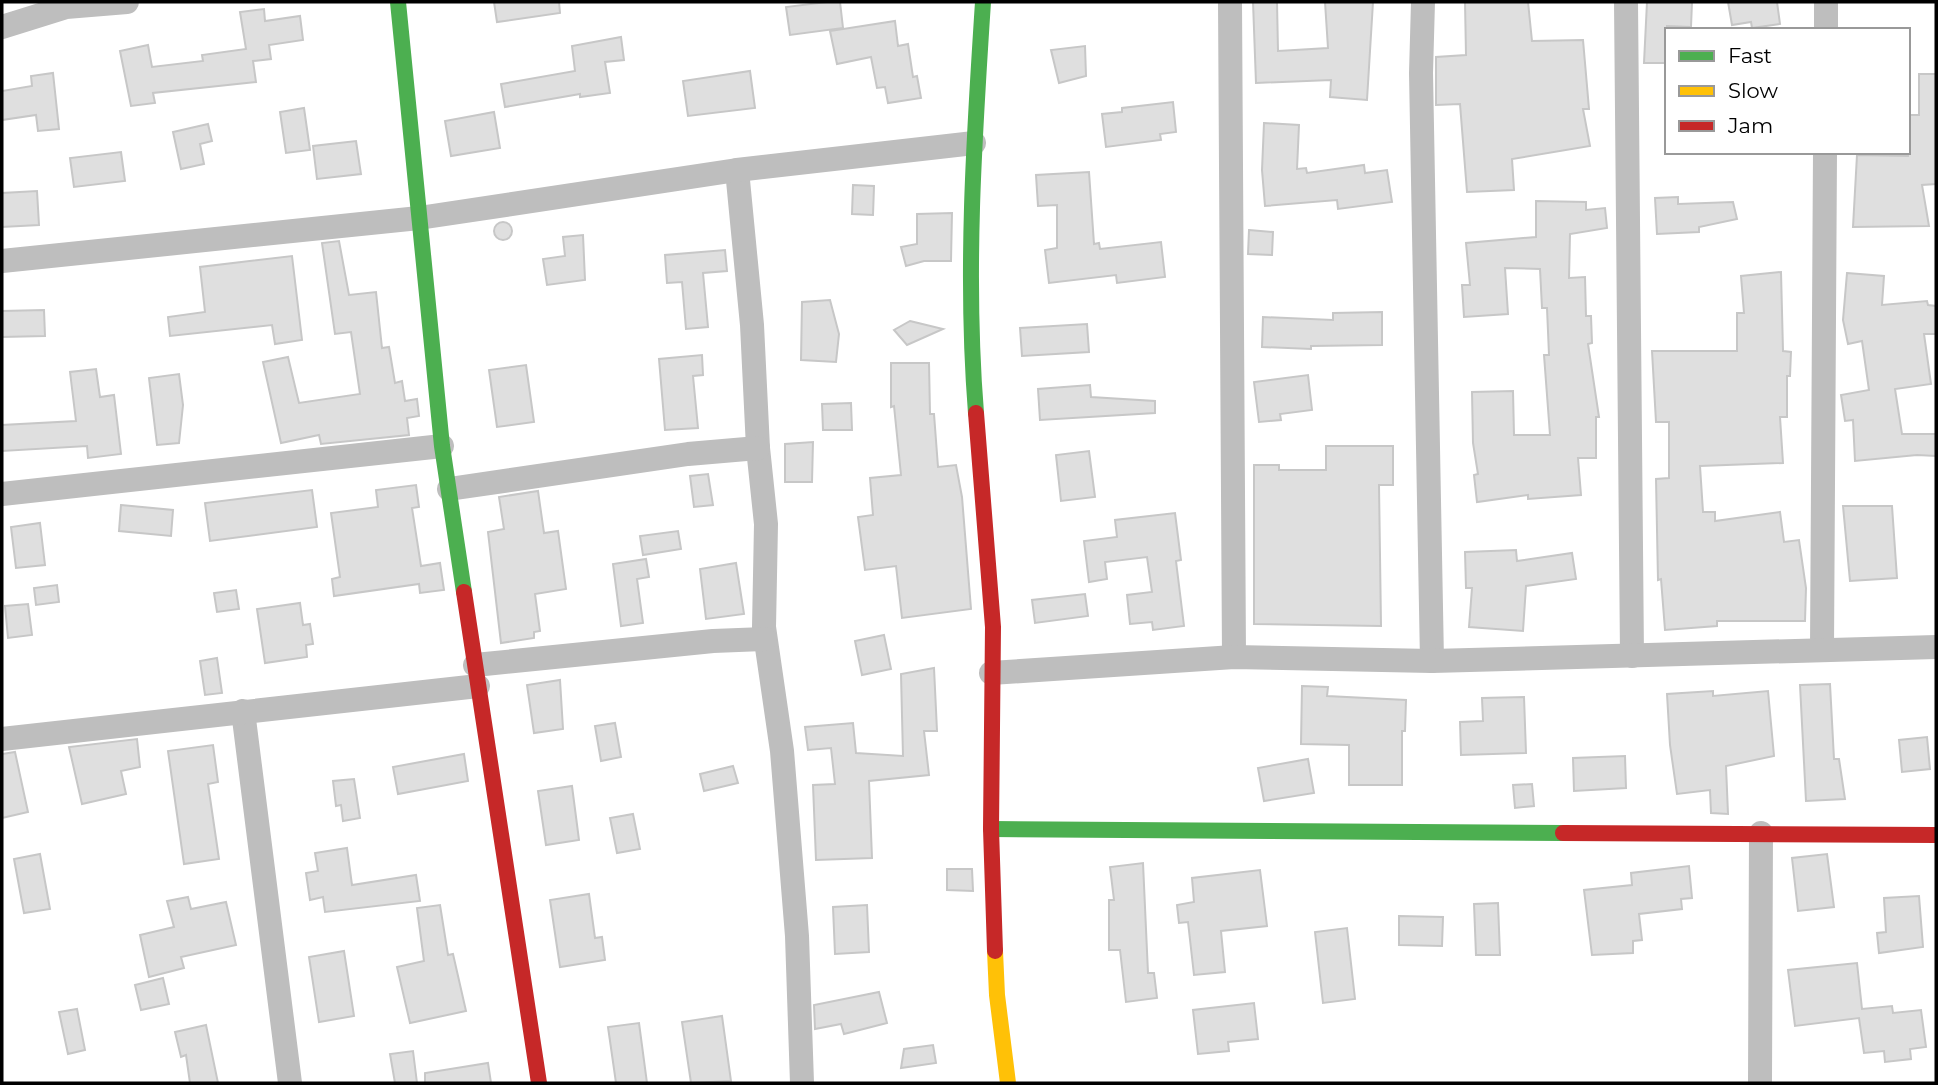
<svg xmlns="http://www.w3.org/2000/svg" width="1938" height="1085" font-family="Montserrat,sans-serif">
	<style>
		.building { fill: #dfdfdf; stroke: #c7c7c7; stroke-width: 2 }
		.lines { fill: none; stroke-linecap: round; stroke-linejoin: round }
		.street { stroke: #bebebe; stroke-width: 24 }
		.fast { stroke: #4caf50; stroke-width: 16 }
		.slow { stroke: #ffc107; stroke-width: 16 }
		.jam { stroke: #c62828; stroke-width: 16 }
	</style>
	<rect width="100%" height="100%" fill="#fff"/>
	<g class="building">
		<path d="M494,2H559L560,13L497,22Z"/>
		<path d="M827,2H840L843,28L790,35L786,7Z"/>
		<path d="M1253,2H1277L1278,51L1328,48L1325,2H1373L1367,100L1330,97L1331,80L1256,83Z"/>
		<path d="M1465,2H1528L1532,41L1583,40L1589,109H1583L1590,146L1512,159L1514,190L1467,192L1460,104L1436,105V57L1466,55Z"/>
		<path d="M1647,2H1692L1691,27L1667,26V63H1644Z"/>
		<path d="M1728,2H1777L1780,24L1752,28L1751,22L1732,25Z"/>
		<path d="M264,9L265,21L300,16L303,40L269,45L271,59L253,61L256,82L153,93L155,103L131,106L120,51L148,45L152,67L203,61L202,55L246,49L240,12Z"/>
		<path d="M895,21L898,46L908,44L913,77L917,76L921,98L888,103L885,87L877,88L871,57L837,64L830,31Z"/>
		<path d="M621,37L624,60L605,62L610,93L580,97V94L505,107L501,84L575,71L572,46Z"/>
		<path d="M1085,46L1086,76L1059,83L1051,50Z"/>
		<path d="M750,71L755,108L688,116L683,81Z"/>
		<path d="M53,73L59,129L38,131L36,115L2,120V91L32,86L31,76Z"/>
		<path d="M1919,74H1936V184L1922,185L1929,226L1853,227L1857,155L1908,156V115H1919Z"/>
		<path d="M1173,102L1176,132L1160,134L1161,140L1106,147L1102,114L1122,112V108Z"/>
		<path d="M304,108L310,150L286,153L280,112Z"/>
		<path d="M494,112L500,148L451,156L445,121Z"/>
		<path d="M1264,123L1299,125L1297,169L1306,168L1307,173L1364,165L1365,173L1387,170L1392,202L1338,209L1337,200L1265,206L1262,170Z"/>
		<path d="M208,124L212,141L200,144L204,164L181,169L173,132Z"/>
		<path d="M356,141L361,174L317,179L313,146Z"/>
		<path d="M121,152L125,181L74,187L70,158Z"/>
		<path d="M1089,172L1094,244L1099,243L1100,249L1161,242L1165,277L1117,283L1116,275L1049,283L1045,250L1057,248V205L1038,206L1036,175Z"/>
		<path d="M853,185L874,186L873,215L852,214Z"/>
		<path d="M37,191L39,225L2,227V193Z"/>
		<path d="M1678,197V204L1733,202L1737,219L1699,227V232L1657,234L1655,198Z"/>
		<path d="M1536,201L1586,202V210L1605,208L1607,228L1570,234L1569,278L1585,277L1586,316H1591L1592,343L1588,344L1599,417H1596V458H1578L1581,495L1528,499V495L1477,502L1474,475L1478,474L1473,443L1472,392L1513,391L1514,435H1550L1544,355H1549L1547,308H1542L1540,269L1505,268L1508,314L1464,317L1462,285H1470L1466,243L1536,237Z"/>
		<path d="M952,213L951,261H924L906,266L901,247L917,244V214Z"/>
		<circle cx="503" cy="231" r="9"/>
		<path d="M1249,230L1273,232L1272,255L1248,254Z"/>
		<path d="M583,235L585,280L547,285L543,259L565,256L563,237Z"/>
		<path d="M339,241L349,295L376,292L382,348L389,347L395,383L402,381L405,401L417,399L419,416L407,418L409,435L321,444L319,435L281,443L263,362L288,357L299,403L360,394L351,332L335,334L322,243Z"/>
		<path d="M725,250L727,271L703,273L708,327L686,329L682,282L667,283L665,255Z"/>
		<path d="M292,256L302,340L275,344L272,325L170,336L168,317L205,312L200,267Z"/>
		<path d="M1781,272L1783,351L1791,352L1790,376H1787V417H1780L1783,463L1700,466L1703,512H1715V521L1780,512L1784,542L1799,540L1806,588L1805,621H1717V626L1665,630L1661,579L1658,580L1656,479L1669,478V422H1656L1652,351H1737V313H1744L1741,276Z"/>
		<path d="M1847,273L1884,276L1882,305L1927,301L1928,305L1936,306V334H1924L1931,384L1895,389L1902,434H1936V456L1917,455L1855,461L1853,420L1845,421L1841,395L1869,390L1862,341L1848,344L1843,320Z"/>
		<path d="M830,300L839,334L836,362L801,360L802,302Z"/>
		<path d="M44,310L45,336L2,337V311Z"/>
		<path d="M1382,312V345L1311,346V349L1262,347L1263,317L1333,320V313Z"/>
		<path d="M910,321L943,329L907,345L894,330Z"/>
		<path d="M1087,324L1089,352L1022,356L1020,328Z"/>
		<path d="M702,355L703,375L693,376L698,428L665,430L659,359Z"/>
		<path d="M891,363H929L930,414H934L938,467L956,465L962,497L971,609L902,618L896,566L865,570L858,517L873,515L870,478L901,475L894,406L891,407Z"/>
		<path d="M526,365L534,422L497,427L489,370Z"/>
		<path d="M96,369L100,397L114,395L121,454L88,458L87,446L2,451V425L76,421L70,372Z"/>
		<path d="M179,374L183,405L179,443L157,445L149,378Z"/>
		<path d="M1308,375L1312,410L1280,414L1281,420L1259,422L1254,382Z"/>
		<path d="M1090,385L1091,397L1155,401V413L1040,420L1038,389Z"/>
		<path d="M851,403L852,430H823L822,404Z"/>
		<path d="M813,442L812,482H785V444Z"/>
		<path d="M1326,446H1393V485H1379L1381,626L1254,624V465H1279V470H1326Z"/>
		<path d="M1089,451L1095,497L1061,501L1056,455Z"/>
		<path d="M708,474L713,505L694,507L690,476Z"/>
		<path d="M416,485L419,507L412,508L421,566L440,563L444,590L420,593L419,584L334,596L332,579L340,577L331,513L378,507L376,490Z"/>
		<path d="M312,490L317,527L210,541L205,503Z"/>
		<path d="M538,491L544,533L558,531L566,589L535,594L540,631L534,632V638L501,643L488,532L504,529L499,497Z"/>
		<path d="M121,505L173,510L171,536L119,531Z"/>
		<path d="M1843,506H1892L1897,578L1850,581Z"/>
		<path d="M1175,513L1181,560L1176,561L1184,626L1153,630L1152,622L1130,624L1127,595L1152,592L1147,557L1105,562L1107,579L1089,582L1084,541L1117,537L1115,520Z"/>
		<path d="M40,523L45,565L16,568L11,527Z"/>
		<path d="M678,531L681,549L643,555L640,536Z"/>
		<path d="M1516,550L1517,561L1572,553L1576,579L1526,586L1523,631L1469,627L1472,588H1466L1465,552Z"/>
		<path d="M646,559L649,577L637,579L643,623L621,626L613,564Z"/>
		<path d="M736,563L744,614L706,619L700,569Z"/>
		<path d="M57,585L59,602L36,605L34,588Z"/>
		<path d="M236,590L239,609L217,612L214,593Z"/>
		<path d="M1085,594L1088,616L1035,623L1032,600Z"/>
		<path d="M300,603L303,625L310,624L313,644L306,645L307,657L265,663L257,609Z"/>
		<path d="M28,604L32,635L8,638L5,606Z"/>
		<path d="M884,635L891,669L862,675L855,641Z"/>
		<path d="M217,658L222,693L205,695L200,661Z"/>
		<path d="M934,668L937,731H924L929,775L869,781L872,858L816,860L813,785L835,784L831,748L808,750L805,727L853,723L856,753L903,756L901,674Z"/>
		<path d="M560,680L563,729L534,733L527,685Z"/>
		<path d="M1830,684L1834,759H1839L1845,799L1806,801L1800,685Z"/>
		<path d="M1302,686L1328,687L1327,696L1406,700L1405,731H1402V785H1349V745L1301,744Z"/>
		<path d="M1713,691V696L1768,691L1774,756L1726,766L1728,814L1711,813L1710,790L1677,794L1670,745L1667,694Z"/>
		<path d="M1524,697L1526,753L1461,755L1460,722L1483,721L1482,698Z"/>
		<path d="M615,723L621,757L601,761L595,726Z"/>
		<path d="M1927,737L1930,769L1902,772L1899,740Z"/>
		<path d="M137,739L140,767L121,771L126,794L82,804L69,747Z"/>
		<path d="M213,745L218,782L208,784L219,859L184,864L168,751Z"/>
		<path d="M15,752L28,812L2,818V754Z"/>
		<path d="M464,754L468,781L398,794L393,767Z"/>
		<path d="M1625,756L1626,788L1574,791L1573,758Z"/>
		<path d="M1308,759L1314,793L1264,801L1258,768Z"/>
		<path d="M733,766L738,783L704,791L700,774Z"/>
		<path d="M354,779L360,818L343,821L341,805L336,806L333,781Z"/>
		<path d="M1532,784L1534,806L1515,808L1513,785Z"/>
		<path d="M572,786L579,840L546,845L538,791Z"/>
		<path d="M633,814L640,849L617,853L610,818Z"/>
		<path d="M347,848L352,885L416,875L420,901L325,912L323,897L310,900L306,873L318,871L315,853Z"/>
		<path d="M40,854L50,909L24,913L14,859Z"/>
		<path d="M1827,854L1834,907L1798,911L1792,858Z"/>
		<path d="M1143,863L1148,973H1154L1157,998L1126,1002L1120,950H1109V900H1114L1110,867Z"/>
		<path d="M1689,866L1692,898L1681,899L1682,909L1639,914L1642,940L1633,941V953L1592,955L1584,890L1632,885L1631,873Z"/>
		<path d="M947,869H972L973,891L947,890Z"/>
		<path d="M1260,870L1267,926L1221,931L1225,972L1194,975L1188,922L1179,923L1177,905L1194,902L1192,878Z"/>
		<path d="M589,894L595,938L602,937L605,960L560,967L550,900Z"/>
		<path d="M1919,896L1923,947L1879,953L1877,933L1886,932L1884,898Z"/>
		<path d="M188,897L191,909L226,902L236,945L181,957L184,968L149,977L140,935L174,927L167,901Z"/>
		<path d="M1498,903L1500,955H1476L1474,904Z"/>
		<path d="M440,905L448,955L453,954L466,1011L410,1023L397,967L424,961L417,908Z"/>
		<path d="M867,905L869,952L835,954L833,907Z"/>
		<path d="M1399,916L1443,917L1442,946L1399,945Z"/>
		<path d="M1347,928L1355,999L1323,1003L1315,932Z"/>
		<path d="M344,951L354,1016L319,1022L309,957Z"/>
		<path d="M1857,963L1862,1009L1892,1006L1893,1013L1921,1010L1926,1047L1910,1049L1911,1059L1885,1062L1884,1051L1864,1053L1859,1018L1795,1026L1788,970Z"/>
		<path d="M163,978L169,1004L141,1010L135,985Z"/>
		<path d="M879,992L887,1023L844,1034L841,1024L815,1029L814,1005Z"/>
		<path d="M1254,1003L1258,1039L1228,1042L1229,1051L1198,1054L1193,1010Z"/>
		<path d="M77,1009L85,1050L68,1054L59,1012Z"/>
		<path d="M722,1016L731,1081L691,1083L682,1022Z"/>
		<path d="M639,1023L647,1083H616L608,1027Z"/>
		<path d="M206,1025L218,1083H190L186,1055L181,1057L175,1032Z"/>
		<path d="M933,1045L936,1063L901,1068L904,1049Z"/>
		<path d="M413,1051L417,1083H395L390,1054Z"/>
		<path d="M488,1063L491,1083H425V1073Z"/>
	</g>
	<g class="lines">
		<g class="street">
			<path d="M1230,2L1234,657"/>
			<path d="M1423,2L1421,73L1432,661"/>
			<path d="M1626,2L1632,656"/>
			<path d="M2,27L66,7L127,2"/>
			<path d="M1826,30V2"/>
			<path d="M737,170L752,325L758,448L766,524L764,627L782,751L797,936L802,1083"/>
			<path d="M2,261L419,218L737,170L974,143"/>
			<path d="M449,489L688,454L758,448"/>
			<path d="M2,494L442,446"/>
			<path d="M1822,649L1825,152"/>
			<path d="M475,665L713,641L765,639"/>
			<path d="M991,673L1234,657L1432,661L1936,647"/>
			<path d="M243,711L290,1083"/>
			<path d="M2,739L478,686"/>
			<path d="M1760,1083L1761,833"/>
		</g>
		<g class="fast">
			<path d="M398,2L442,446L464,592"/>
			<path d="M976,413C965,276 974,139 983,2"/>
			<path d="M991,829L1563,833"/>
		</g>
		<path class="slow" d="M995,951L997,995L1008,1083"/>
		<g class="jam">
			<path d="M976,413L993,627L991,829L995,951"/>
			<path d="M464,592L539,1083"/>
			<path d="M1563,833L1936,835"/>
		</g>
	</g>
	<rect width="1938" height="1085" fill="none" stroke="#000000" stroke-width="7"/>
	<rect x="1665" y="28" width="245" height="126" fill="#ffffff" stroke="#999999" stroke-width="2"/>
	<rect x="1679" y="51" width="35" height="10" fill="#4caf50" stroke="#999999" stroke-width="2"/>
	<text x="1728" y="63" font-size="21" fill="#000000">Fast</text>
	<rect x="1679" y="86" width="35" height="10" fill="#ffc107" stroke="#999999" stroke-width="2"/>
	<text x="1728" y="98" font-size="21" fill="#000000">Slow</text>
	<rect x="1679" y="121" width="35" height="10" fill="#c62828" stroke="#999999" stroke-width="2"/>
	<text x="1728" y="133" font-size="21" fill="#000000">Jam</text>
</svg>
